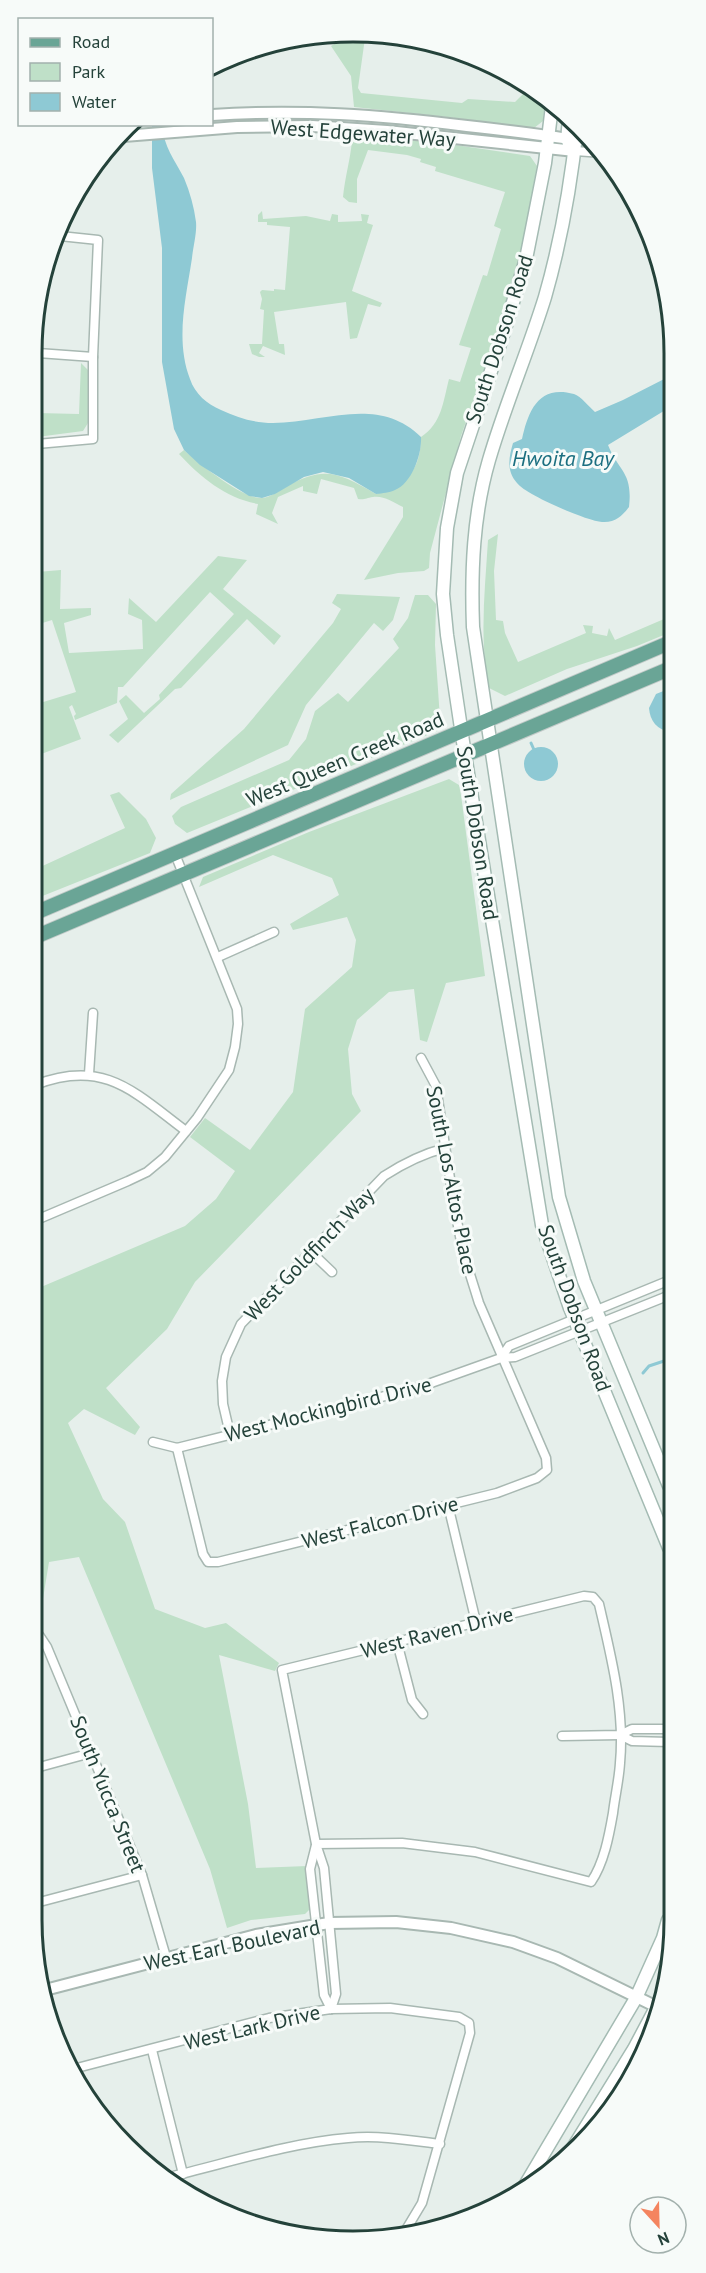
<svg xmlns="http://www.w3.org/2000/svg" width="706" height="2273" font-family="'PT Sans',sans-serif">
	<style>
		.green { fill: #bfe0c8 }
		.water { fill: #8ec9d4 }
		.lines { fill: none; stroke-linecap: round; stroke-linejoin: round }
		.stream { stroke: #8ec9d4; stroke-width: 3 }
		.minor-casing { stroke: #a8b8b2; stroke-width: 11 }
		.tertiary-casing { stroke: #a8b8b2; stroke-width: 14 }
		.secondary-casing { stroke: #a4bbb3; stroke-width: 15 }
		.primary-casing { stroke: #c2cac8; stroke-width: 16 }
		.minor { stroke: #fff; stroke-width: 8 }
		.tertiary { stroke: #fff; stroke-width: 10 }
		.secondary { stroke: #fff; stroke-width: 12 }
		.primary { stroke: #6aa596; stroke-width: 14 }
		.labels { text-anchor: middle; dominant-baseline: central; stroke-width: 6; stroke-linejoin: round; paint-order: stroke }
		.street-label { font-size: 21px; fill: #24423a; stroke: #f7fbf9 }
		.water-label { font-size: 22px; font-style: italic; fill: #1c6f80; stroke: #f7fbf9 }
		.rim { fill: none; stroke: #24423a; stroke-width: 3 }
	</style>
	<rect width="100%" height="100%" fill="#e6efeb"/>
	<g class="green">
		<path d="M345,38H365L358,88L361,93L462,103L468,99L515,102L526,91V85L545,101L543,121L534,128L447,117L354,107L351,76L331,46Z"/>
		<path d="M358,135L421,140L530,156L537,166L520,256L504,312L461,436L430,553L429,568L424,571L398,573L364,580L403,517V507C394,502 382,495 373,497C366,498 365,500 358,499L354,488L321,479L317,494L303,491V486L278,497L272,513L278,524L256,514L258,504C226,498 201,478 179,454L184,450C199,463 242,499 262,498C271,497 279,491 287,486C325,465 340,473 376,494C407,480 420,474 421,437C442,423 443,402 449,379L460,382L471,348L459,345L483,275L487,276L501,229L494,226L505,192L435,171L436,167L420,162L421,159L407,155L368,150L357,179V203L349,202L343,197C345,177 350,161 352,141Z"/>
		<path d="M262,211L263,219L306,216L330,221L332,214L338,215V222L362,221L361,214L369,215L367,223L373,225L352,291L382,303L380,307L368,304L357,338L350,339L346,302L274,312L279,344H284L285,355L263,346L259,353L265,357H259L252,354L249,344H262L264,310L260,309L262,299L260,292L262,290L274,291V289L285,290L290,227L267,225V222H258V215Z"/>
		<path d="M81,363L88,370V423L83,431L37,437V413L79,414Z"/>
		<path d="M498,534L494,571L496,620L503,621L505,633L518,662L586,633L583,625L593,626L592,633L607,636L609,628L615,640L671,616V632L637,646L567,669L505,696L489,688C479,640 485,589 488,540Z"/>
		<path d="M218,556L247,560L223,589L281,636L274,645L247,619L181,688L175,689L118,743L109,735L128,719L119,701L126,695L144,713L160,699L159,695L234,614L210,592L123,687H118L117,703L75,720L74,716L76,714L72,705L69,707L81,739L36,756V729L42,728L40,703L76,692L52,620L36,625L37,572L61,570L60,609L91,608V615L64,623L69,653L143,649L142,620L128,614L129,598L156,622Z"/>
		<path d="M337,594L400,597L393,620L383,631L374,623L306,705L288,745L170,800L171,794L244,729L333,623L341,609L332,603Z"/>
		<path d="M415,595H428L436,604L435,645L440,719L437,731L187,833L175,824L172,816L181,807L289,760L306,739L315,711L338,693L348,702L399,648L393,639L408,618Z"/>
		<path d="M449,779L459,785L461,795L485,976L446,983L427,1042L420,1040L414,989L389,992L357,1020L348,1049L352,1094L361,1111L195,1282L167,1329L106,1388L140,1427L135,1435L84,1409L68,1423L103,1499L125,1522L155,1609L205,1628L226,1623L279,1663L275,1671L219,1655L248,1804L256,1868L307,1866L311,1908L305,1914L251,1920L227,1928L210,1869L79,1557L49,1562L39,1623H33L34,1290L185,1226L216,1199L235,1171L190,1137L205,1118L250,1150L293,1092L305,1009L352,967L356,940L347,917L293,930L290,924L339,895L332,878L273,855L199,887L203,877L309,832Z"/>
		<path d="M119,792L146,819L156,838L150,853L35,899L36,869L125,828L110,795Z"/>
	</g>
	<g class="water">
		<path d="M152,125H162C164,147 174,159 184,178C190,192 194,207 196,222C197,233 193,247 192,258C186,298 175,340 190,379C195,394 207,404 221,410C238,418 254,423 273,423C324,423 378,395 421,437C422,454 412,483 395,490C389,493 383,493 376,494L349,478L323,472L304,477L275,494L262,498L249,496L200,465L184,450L174,429L162,362V248L152,168Z"/>
		<path d="M672,375V406L608,445C619,472 633,472 629,507C622,516 615,523 602,522C587,521 526,495 517,483C506,471 509,457 513,443L522,439C528,412 538,384 574,394C581,396 589,407 595,412L623,400Z"/>
		<path d="M671,688V732C657,730 650,721 649,708L656,694Z"/>
		<circle cx="541" cy="764" r="17"/>
	</g>
	<g class="lines">
		<g class="stream">
			<path d="M531,743L535,752"/>
			<path d="M643,1373L649,1366L670,1359"/>
		</g>
		<g class="minor-casing">
			<g id="minor">
				<path d="M576,140L595,142"/>
				<path d="M575,151L603,153"/>
				<path d="M38,353L93,357"/>
				<path d="M37,444L93,439V357L98,240L60,236"/>
				<path d="M218,957L274,932"/>
				<path d="M89,1074L93,1013"/>
				<path d="M35,1085C104,1058 134,1092 186,1131"/>
				<path d="M34,1221L128,1181L147,1172L165,1157L197,1118L229,1070L235,1047L238,1024L237,1009L175,854"/>
				<path d="M310,1251L332,1272"/>
				<path d="M501,1358L509,1346L670,1280"/>
				<path d="M230,1434L223,1404L222,1381L226,1357L241,1324L384,1176C404,1163 422,1154 445,1148"/>
				<path d="M153,1442L177,1448L417,1388L501,1358L515,1357L670,1295"/>
				<path d="M177,1448L203,1554L208,1562H218L497,1493L537,1478L547,1470L546,1458L479,1303L463,1252L454,1205L436,1086L421,1058"/>
				<path d="M448,1505L476,1622"/>
				<path d="M33,1635H39L47,1647L142,1875L166,1957"/>
				<path d="M397,1642L412,1700L423,1714"/>
				<path d="M620,1735L632,1741L669,1742"/>
				<path d="M562,1736L620,1735L632,1729H669"/>
				<path d="M32,1769L91,1753"/>
				<path d="M316,1844L402,1843L475,1852L591,1882C604,1863 609,1836 613,1813C615,1796 619,1780 620,1763C625,1710 611,1656 599,1604L593,1597L584,1596L282,1670L316,1844L324,1868L336,1994L331,2009"/>
				<path d="M316,1845L310,1869L324,1995L331,2009"/>
				<path d="M32,1904L142,1875"/>
				<path d="M152,2050L183,2174"/>
				<path d="M73,2069L269,2018L331,2009L390,2008L459,2017L469,2023L470,2033L422,2203L404,2233"/>
				<path d="M169,2177C228,2163 288,2143 348,2138C379,2135 409,2140 440,2144"/>
			</g>
		</g>
		<g class="tertiary-casing">
			<g id="tertiary">
				<path d="M212,115C299,109 380,115 467,126C503,130 539,134 575,140"/>
				<path d="M124,136L237,127L312,126L387,131L575,151"/>
				<path d="M45,1990L256,1935L329,1923L396,1922L451,1928L513,1942L557,1958L657,2007"/>
			</g>
		</g>
		<g class="secondary-casing">
			<g id="secondary">
				<path d="M552,106L545,163L526,259L504,332L457,473L447,528L443,594L447,635L465,755L542,1225L570,1308L669,1548"/>
				<path d="M569,120C568,131 565,142 573,150"/>
				<path d="M577,127C571,184 561,241 545,297C528,352 505,405 489,460C473,515 471,571 473,627L559,1197L584,1281L669,1486"/>
				<path d="M571,2151L634,2049L668,1985"/>
				<path d="M524,2187L636,1998L663,1938L668,1920"/>
			</g>
		</g>
		<g class="primary-casing">
			<g id="primary">
				<path d="M35,913L671,642"/>
				<path d="M35,937L671,668"/>
			</g>
		</g>
		<use href="#minor" class="minor"/>
		<use href="#tertiary" class="tertiary"/>
		<use href="#secondary" class="secondary"/>
		<use href="#primary" class="primary"/>
	</g>
	<g class="labels">
		<g class="street-label">
			<text transform="translate(363 133) rotate(4)">West Edgewater Way</text>
			<text transform="translate(499 339) rotate(-72)">South Dobson Road</text>
			<text transform="translate(345 759) rotate(-23)">West Queen Creek Road</text>
			<text transform="translate(478 833) rotate(81)">South Dobson Road</text>
			<text transform="translate(452 1180) rotate(79)">South Los Altos Place</text>
			<text transform="translate(309 1254) rotate(-46)">West Goldfinch Way</text>
			<text transform="translate(575 1308) rotate(70)">South Dobson Road</text>
			<text transform="translate(328 1409) rotate(-14)">West Mockingbird Drive</text>
			<text transform="translate(380 1522) rotate(-14)">West Falcon Drive</text>
			<text transform="translate(437 1632) rotate(-14)">West Raven Drive</text>
			<text transform="translate(108 1794) rotate(68)">South Yucca Street</text>
			<text transform="translate(232 1945) rotate(-12)">West Earl Boulevard</text>
			<text transform="translate(252 2027) rotate(-13)">West Lark Drive</text>
		</g>
		<g class="water-label">
			<text x="563" y="458">Hwoita Bay</text>
		</g>
	</g>
	<path d="M0 0H706V2273H0ZM353 42H353A311 311 0 0 1 664 353V1920A311 311 0 0 1 353 2231H353A311 311 0 0 1 42 1920V353A311 311 0 0 1 353 42Z" fill="#f7fbf9" fill-rule="evenodd"/>
	<path class="rim" d="M353 42H353A311 311 0 0 1 664 353V1920A311 311 0 0 1 353 2231H353A311 311 0 0 1 42 1920V353A311 311 0 0 1 353 42Z"/>
	<rect x="18" y="18" width="195" height="108" fill="#f7fbf9" stroke="#a3b1ad" stroke-width="1.5"/>
	<rect x="30" y="38" width="30" height="9" fill="#6aa596" stroke="#a3b1ad" stroke-width="1.5"/>
	<text x="72" y="48" font-size="18" fill="#24423a">Road</text>
	<rect x="30" y="63" width="30" height="18" fill="#bfe0c8" stroke="#a3b1ad" stroke-width="1.5"/>
	<text x="72" y="78" font-size="18" fill="#24423a">Park</text>
	<rect x="30" y="93" width="30" height="18" fill="#8ec9d4" stroke="#a3b1ad" stroke-width="1.5"/>
	<text x="72" y="108" font-size="18" fill="#24423a">Water</text>
	<g transform="translate(658 2225) rotate(158)"><circle r="28" fill="#f7fbf9" stroke="#a3b1ad" stroke-width="1.5"/>
	<path d="M0-4.5L10 22L0 15L-10 22Z" fill="#f4845f"/>
	<text y="-9" font-size="16" font-weight="bold" text-anchor="middle" fill="#24423a">N</text>
	</g>
</svg>
